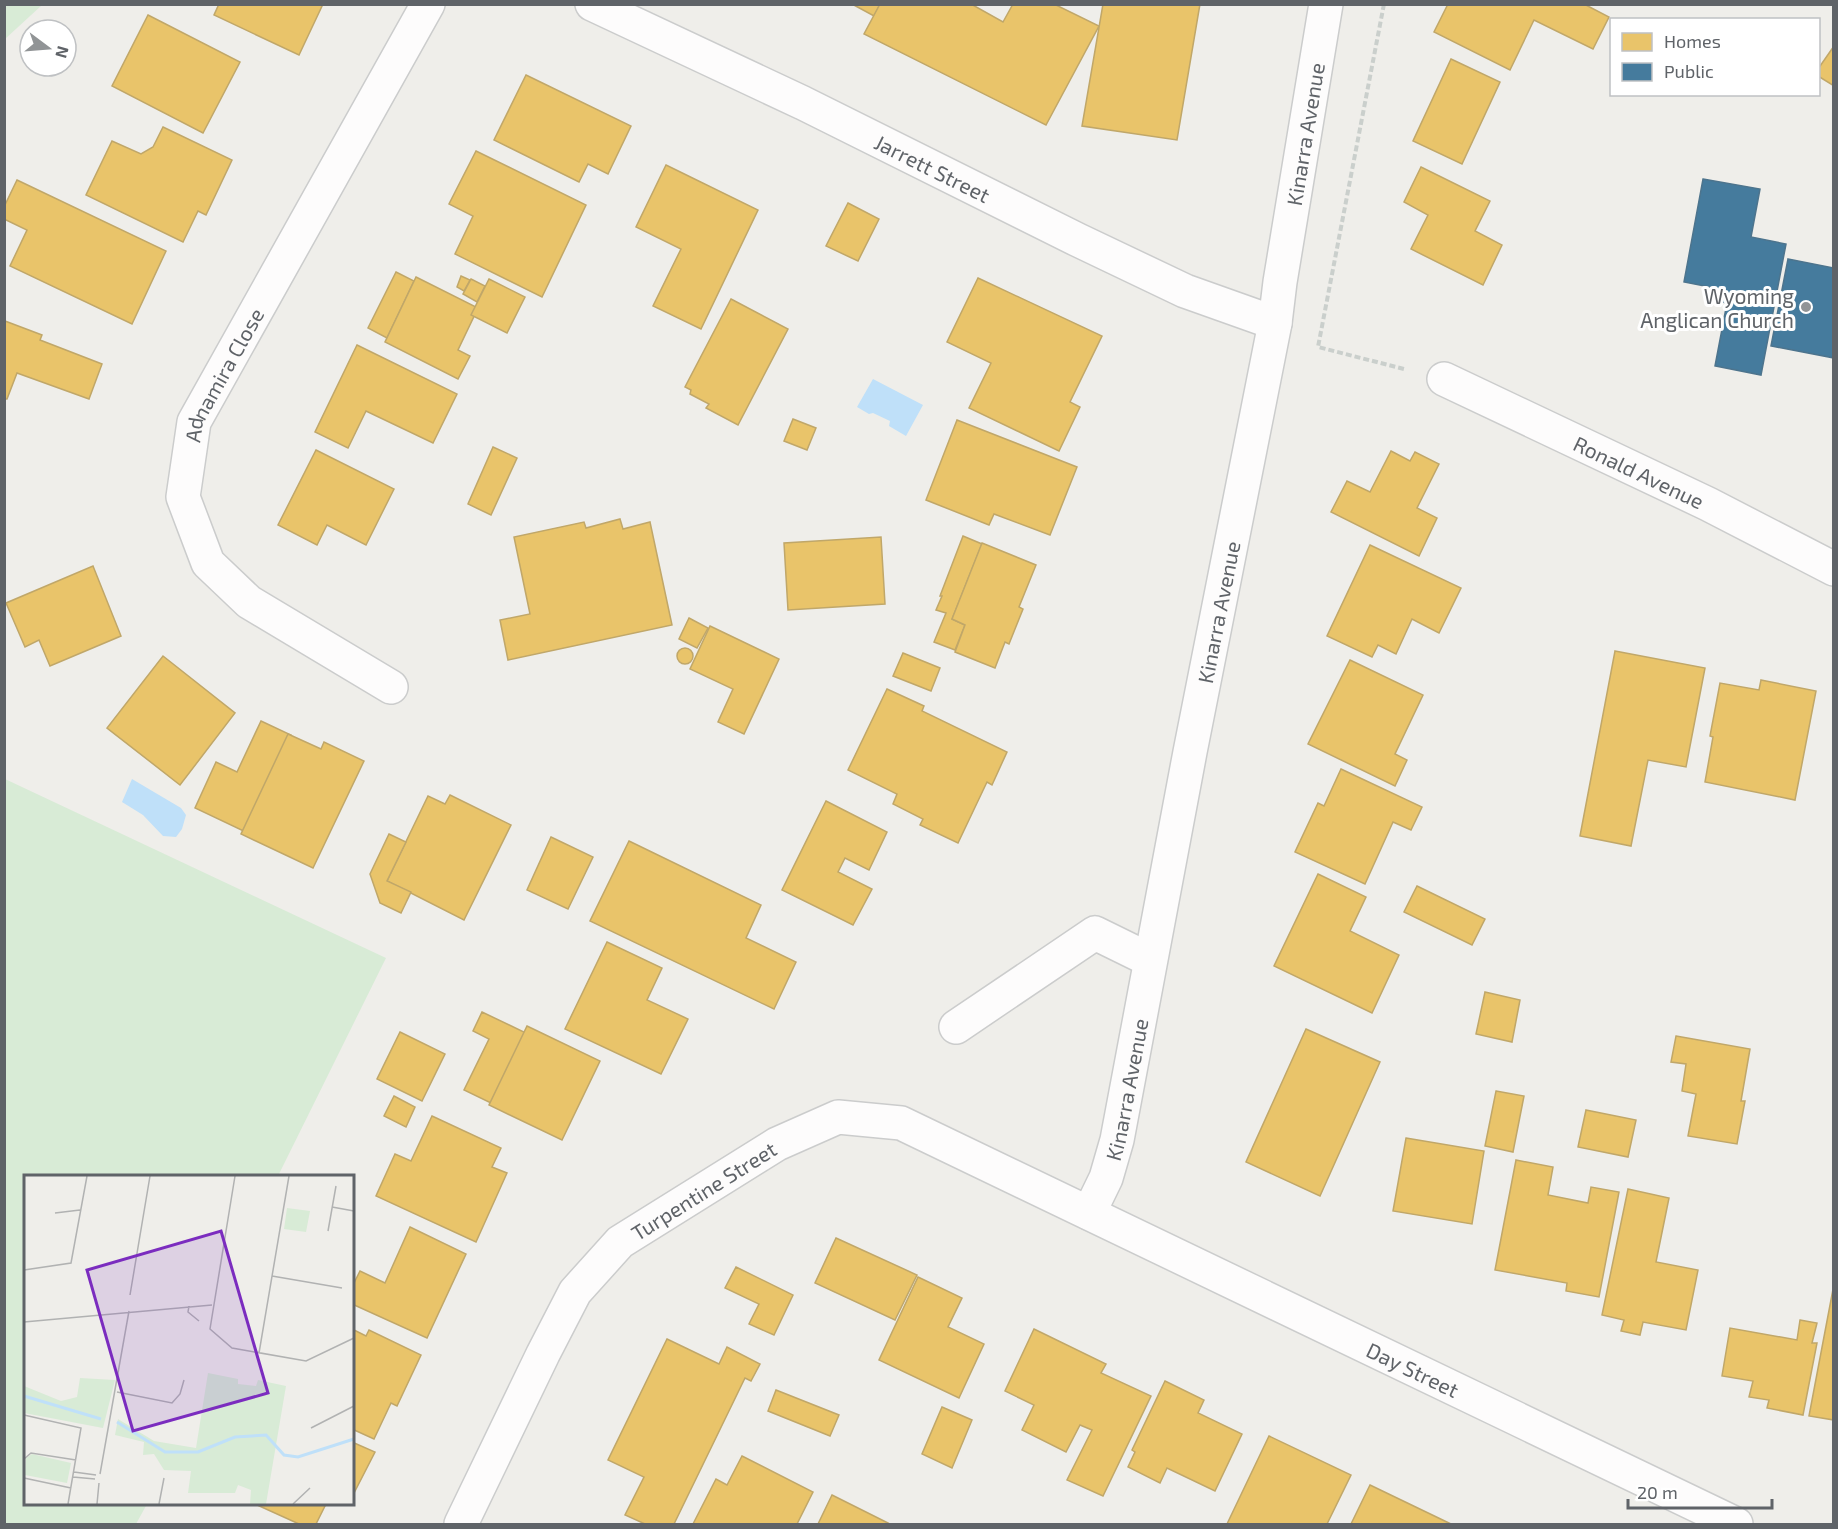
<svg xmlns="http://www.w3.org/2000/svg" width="1838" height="1529" font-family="'Exo 2',sans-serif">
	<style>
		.green { fill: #d8ebd6 }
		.water { fill: #bfe0f9 }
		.homes { fill: #e9c46a; stroke: #c0a769; stroke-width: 1.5 }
		.public { fill: #457b9d; stroke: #4d748d; stroke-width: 1.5 }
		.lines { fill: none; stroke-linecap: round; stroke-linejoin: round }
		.minor-casing { stroke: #cbcccc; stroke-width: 36 }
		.path { stroke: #cacfcc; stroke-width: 4; stroke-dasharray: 6 3; stroke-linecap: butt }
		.minor { stroke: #fdfcfc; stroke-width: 33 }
		.poi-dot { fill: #919496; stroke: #fff; stroke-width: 2 }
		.labels { text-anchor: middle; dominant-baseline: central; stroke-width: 6; stroke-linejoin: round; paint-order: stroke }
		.street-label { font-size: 21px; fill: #5f6368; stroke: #fff }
		.poi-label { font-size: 21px; fill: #5f6368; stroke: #fff; text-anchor: end }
		.inset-river { fill: none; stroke: #bfe0f9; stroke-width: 3 }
		.inset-road { fill: none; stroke: #b1b2b2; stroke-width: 1.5 }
		.view { fill: #7b2cbf; fill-opacity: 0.15; stroke: #7b2cbf; stroke-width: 3 }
		.inset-edge { fill: none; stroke: #5f6368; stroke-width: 3 }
	</style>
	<rect width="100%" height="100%" fill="#efeeea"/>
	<g class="green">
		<path d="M5,4H42V5L5,39Z"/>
		<path d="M5,779L386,958L278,1176H26V1504H147L136,1524H5Z"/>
	</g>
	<g class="water">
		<path d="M873,379L923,405L906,436L889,426L890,421L873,413L869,414L857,407Z"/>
		<path d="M132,779L181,808L186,815L182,829L176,837L163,836L143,815L122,802Z"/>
	</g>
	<g class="homes">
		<path d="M219,4H323L299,55L214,15Z"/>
		<path d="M852,4H880L874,16Z"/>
		<path d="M880,4H971L1003,22L1013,4H1054L1099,26L1046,125L864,34Z"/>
		<path d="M1103,4H1200L1177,140L1082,126Z"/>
		<path d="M1448,4H1584L1609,17L1593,49L1534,20L1510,70L1434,32Z"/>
		<path d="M148,15L240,62L203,133L112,86Z"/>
		<path d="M1834,46V86L1818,76V69Z"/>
		<path d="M1451,59L1500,82L1462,164L1413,141Z"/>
		<path d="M526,75L631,126L608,174L588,164L579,182L494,140Z"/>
		<path d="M163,127L232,160L206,215L198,211L183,242L86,195L112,141L141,154L153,147Z"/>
		<path d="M476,151L586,205L542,297L455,254L473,216L449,204Z"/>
		<path d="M666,165L758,210L701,329L653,306L681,249L636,227Z"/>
		<path d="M1421,167L1490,201L1475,231L1502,245L1483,285L1411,249L1428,215L1404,202Z"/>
		<path d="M17,180L166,251L132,324L10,266L27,230L4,219V207Z"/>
		<path d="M848,203L879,219L858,261L826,246Z"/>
		<path d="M396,272L414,281L387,338L368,328Z"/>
		<path d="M461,276L470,280L464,291L457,287Z"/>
		<path d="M416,277L478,308L458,350L470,356L458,379L385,342Z"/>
		<path d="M978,278L1102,336L1070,402L1080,407L1059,451L969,408L991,363L947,342Z"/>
		<path d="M471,279L485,286L477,302L463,294Z"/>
		<path d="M489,279L525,297L507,333L471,315Z"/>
		<path d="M731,299L788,329L738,425L706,408L709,404L690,394L691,390L685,387Z"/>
		<path d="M5,321L42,335L40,340L102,364L89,399L17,373L7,399H4Z"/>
		<path d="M357,345L457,394L433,443L366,411L348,448L315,432Z"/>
		<path d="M793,419L816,428L807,450L784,441Z"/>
		<path d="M957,420L1077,467L1050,535L994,514L989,525L926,500Z"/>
		<path d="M493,447L517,458L491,515L468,504Z"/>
		<path d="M316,450L394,489L366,545L327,525L317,545L278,525Z"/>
		<path d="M1391,451L1410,461L1415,452L1439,464L1417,508L1437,518L1419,556L1331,512L1347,481L1370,492Z"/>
		<path d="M620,519L623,529L650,522L672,625L508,660L500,620L530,614L514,537L584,522L586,528Z"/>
		<path d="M963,536L982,544L952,619L965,625L955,650L934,642L946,613L936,610L942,596H940Z"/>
		<path d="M881,537L885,604L788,610L784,543Z"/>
		<path d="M982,543L1036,565L1019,607L1023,609L1009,644L1005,642L995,668L955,652L965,625L952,619Z"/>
		<path d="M1370,545L1461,588L1439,633L1412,619L1396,654L1378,645L1372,657L1327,636Z"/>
		<path d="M93,566L121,636L50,666L39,640L25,647L6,603Z"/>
		<path d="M689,618L708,628L697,648L679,639Z"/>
		<path d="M710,626L779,659L744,734L718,722L733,689L690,669Z"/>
		<circle cx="685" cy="656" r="8"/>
		<path d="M1615,651L1705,668L1686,767L1648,760L1631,846L1580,836Z"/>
		<path d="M903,653L940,668L931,691L893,676Z"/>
		<path d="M163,656L235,713L180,785L107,728Z"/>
		<path d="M1350,660L1423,695L1395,754L1407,760L1395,786L1308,744Z"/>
		<path d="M1761,680L1816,691L1795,800L1705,782L1713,737L1710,736L1720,683L1759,690Z"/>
		<path d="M887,689L924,706L922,711L1007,752L992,785L987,782L958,843L920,825L923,819L893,804L897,794L848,770Z"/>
		<path d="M261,721L291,735L267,784L275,788L252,835L195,808L216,762L237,772Z"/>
		<path d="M288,734L321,749L324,742L364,761L313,868L241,834Z"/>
		<path d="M1341,769L1422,807L1411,830L1393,822L1365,884L1295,852L1318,803L1324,806Z"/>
		<path d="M450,795L511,825L464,920L387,881L428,796L445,804Z"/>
		<path d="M826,801L887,832L869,870L845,858L838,872L872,889L853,925L782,890Z"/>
		<path d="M389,834L406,842L387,881L411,892L401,913L380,903L370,874Z"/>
		<path d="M551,837L593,857L568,909L527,890Z"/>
		<path d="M629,841L761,905L746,938L796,962L774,1009L590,921Z"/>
		<path d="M1318,874L1366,897L1350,931L1399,955L1372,1013L1274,966Z"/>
		<path d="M1417,886L1485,919L1472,945L1404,912Z"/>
		<path d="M607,942L662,968L647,1000L688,1019L661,1074L565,1029Z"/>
		<path d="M1485,992L1520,1000L1512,1042L1476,1034Z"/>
		<path d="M482,1012L526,1033L493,1104L464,1090L489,1039L473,1031Z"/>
		<path d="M527,1026L600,1061L562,1140L489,1105Z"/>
		<path d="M1306,1029L1380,1062L1320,1196L1246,1162Z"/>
		<path d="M400,1032L445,1054L422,1101L377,1079Z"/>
		<path d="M1676,1036L1750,1049L1741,1101H1745L1737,1144L1688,1136L1696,1094L1682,1091L1686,1064L1671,1062Z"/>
		<path d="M1496,1091L1524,1096L1513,1152L1485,1146Z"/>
		<path d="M394,1096L415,1107L406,1127L384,1116Z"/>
		<path d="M1586,1110L1636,1120L1628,1157L1578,1147Z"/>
		<path d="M432,1116L501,1148L492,1167L507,1173L476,1242L376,1196L395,1154L411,1161Z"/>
		<path d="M1406,1138L1484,1151L1472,1224L1393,1211Z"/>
		<path d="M1516,1160L1553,1167L1548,1195L1588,1203L1591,1187L1619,1192L1599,1297L1566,1291L1567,1283L1495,1270Z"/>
		<path d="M1628,1189L1669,1198L1656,1262L1698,1270L1686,1330L1643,1322L1640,1335L1621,1331L1624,1320L1602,1315Z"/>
		<path d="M410,1227L466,1254L427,1338L352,1304V1287L360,1271L385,1283Z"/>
		<path d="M836,1238L917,1275L895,1320L815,1283Z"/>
		<path d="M736,1267L793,1295L774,1335L749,1324L759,1304L725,1288Z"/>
		<path d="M918,1277L962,1298L948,1327L984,1344L959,1398L879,1360Z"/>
		<path d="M1834,1284V1420L1809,1416Z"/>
		<path d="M1800,1320L1817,1323L1812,1343H1817L1803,1415L1767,1408L1769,1400L1749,1397L1753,1381L1722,1376L1730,1328L1797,1340Z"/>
		<path d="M352,1329L366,1336L369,1330L421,1355L397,1406L391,1403L374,1439L352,1429Z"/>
		<path d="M1034,1329L1106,1364L1101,1373L1151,1396L1103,1496L1067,1480L1092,1430L1080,1425L1066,1452L1022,1430L1034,1405L1005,1391Z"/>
		<path d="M667,1339L719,1364L727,1347L760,1364L751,1381L745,1378L674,1524H645L625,1515L644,1477L608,1460Z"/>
		<path d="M1165,1381L1204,1400L1198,1413L1242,1434L1215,1491L1167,1468L1160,1483L1128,1467L1135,1452L1132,1450Z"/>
		<path d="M776,1390L839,1415L830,1436L768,1411Z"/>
		<path d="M942,1407L972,1420L952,1468L922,1454Z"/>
		<path d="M1269,1436L1351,1475L1327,1524H1227Z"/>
		<path d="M352,1442L375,1452L352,1497Z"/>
		<path d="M742,1456L813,1492L797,1524H693L716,1479L727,1485Z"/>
		<path d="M1370,1485L1451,1524H1351Z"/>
		<path d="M832,1495L888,1523L887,1524H818Z"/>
		<path d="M255,1504H326L316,1524H299Z"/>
	</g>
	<g class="public">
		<path d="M1703,179L1760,189L1751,237L1786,244L1761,375L1715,366L1727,303L1717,301L1720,289L1684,282Z"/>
		<path d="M1788,259L1834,268V358L1771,346Z"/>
	</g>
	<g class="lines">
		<g class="minor-casing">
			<g id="minor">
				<path id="s1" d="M592,4L803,103L1078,240L1185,291L1275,323"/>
				<path id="s2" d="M1444,379L1708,504L1834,569"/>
				<path id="s3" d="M391,687L249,602L208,563L183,497L194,422L428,4"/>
				<path d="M956,1027L1095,933L1150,960"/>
				<path id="s4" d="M1089,1213L1106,1178L1117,1140L1190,752L1275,323L1280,282L1326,4"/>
				<path id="s5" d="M461,1524L543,1354L575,1292L620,1242L777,1144L838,1117L901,1123L1736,1524"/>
			</g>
		</g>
		<path class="path" d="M1384,4L1318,347L1404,369"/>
		<use href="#minor" class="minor"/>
	</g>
	<circle class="poi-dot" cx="1806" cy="307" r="6"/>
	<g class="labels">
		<g class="street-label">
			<text stroke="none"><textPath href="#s4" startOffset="1102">Kinarra Avenue</textPath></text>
			<text stroke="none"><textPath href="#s1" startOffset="378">Jarrett Street</textPath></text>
			<text stroke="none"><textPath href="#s3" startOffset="423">Adnamira Close</textPath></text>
			<text stroke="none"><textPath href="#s2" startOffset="216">Ronald Avenue</textPath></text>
			<text stroke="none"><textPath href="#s4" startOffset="616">Kinarra Avenue</textPath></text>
			<text stroke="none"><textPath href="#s4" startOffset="130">Kinarra Avenue</textPath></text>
			<text stroke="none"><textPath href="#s5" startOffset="424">Turpentine Street</textPath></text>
			<text stroke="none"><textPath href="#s5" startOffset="1209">Day Street</textPath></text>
		</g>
		<g class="poi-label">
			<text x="1794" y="295">Wyoming<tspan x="1794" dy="24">Anglican Church</tspan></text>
		</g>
	</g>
	<g transform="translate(24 1175)">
		<rect width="330" height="330" fill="#efeeea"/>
		<path d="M263,33L286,36L282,57L260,54ZM184,198L214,204V209L232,211L234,205L262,211L242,329H226L227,315L214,310L211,318H164L167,296L140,295L130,279L119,280L120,267L91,260L94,244L130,266L172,273ZM56,203L91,205L79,253L0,238V211L37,226L53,222ZM8,279L47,288L43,308L1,300L2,283Z" fill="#d8ebd6"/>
		<path class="inset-river" d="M0,221L77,244M93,247L141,277H174L211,262L242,260L260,280L274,282L330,264"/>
		<path class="inset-road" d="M211,1L186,154L208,173L282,186L330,163M308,32L330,36M31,38L56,35M304,56L312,11M0,95L47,88L63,1M248,101L318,113M106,120L126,1M165,131L164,137L175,146M0,147L188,130M235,178L265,1M93,217L148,228L156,219L160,205M0,240L57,253L44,329M287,253L330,231M0,284L7,278L52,285M50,297L72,300M76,299L105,136M49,302L71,304M0,303L47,313M73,329L75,308M135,329L140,303M269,329L286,313"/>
		<path class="view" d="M197,56L244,218L109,256L63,95Z"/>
		<rect width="330" height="330" class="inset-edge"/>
	</g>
	<rect width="1838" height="1529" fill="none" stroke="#5f6368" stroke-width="12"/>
	<rect x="1610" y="18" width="210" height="78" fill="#ffffff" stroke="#bfc1c3" stroke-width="1.5"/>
	<rect x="1622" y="33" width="30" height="18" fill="#e9c46a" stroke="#bfc1c3" stroke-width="1.5"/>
	<text x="1664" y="48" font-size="18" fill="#5f6368">Homes</text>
	<rect x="1622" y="63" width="30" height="18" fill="#457b9d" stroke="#bfc1c3" stroke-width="1.5"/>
	<text x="1664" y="78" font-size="18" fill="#5f6368">Public</text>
	<g transform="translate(48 48) rotate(106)"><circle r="28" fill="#ffffff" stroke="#bfc1c3" stroke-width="1.5"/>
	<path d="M0-4.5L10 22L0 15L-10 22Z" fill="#919496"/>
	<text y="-9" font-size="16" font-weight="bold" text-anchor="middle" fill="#5f6368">N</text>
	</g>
	<path d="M1628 1499v9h144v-9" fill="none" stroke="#5f6368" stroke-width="3"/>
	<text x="1637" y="1499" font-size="18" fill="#5f6368" stroke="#ffffff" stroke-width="4.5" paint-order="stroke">20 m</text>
</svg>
